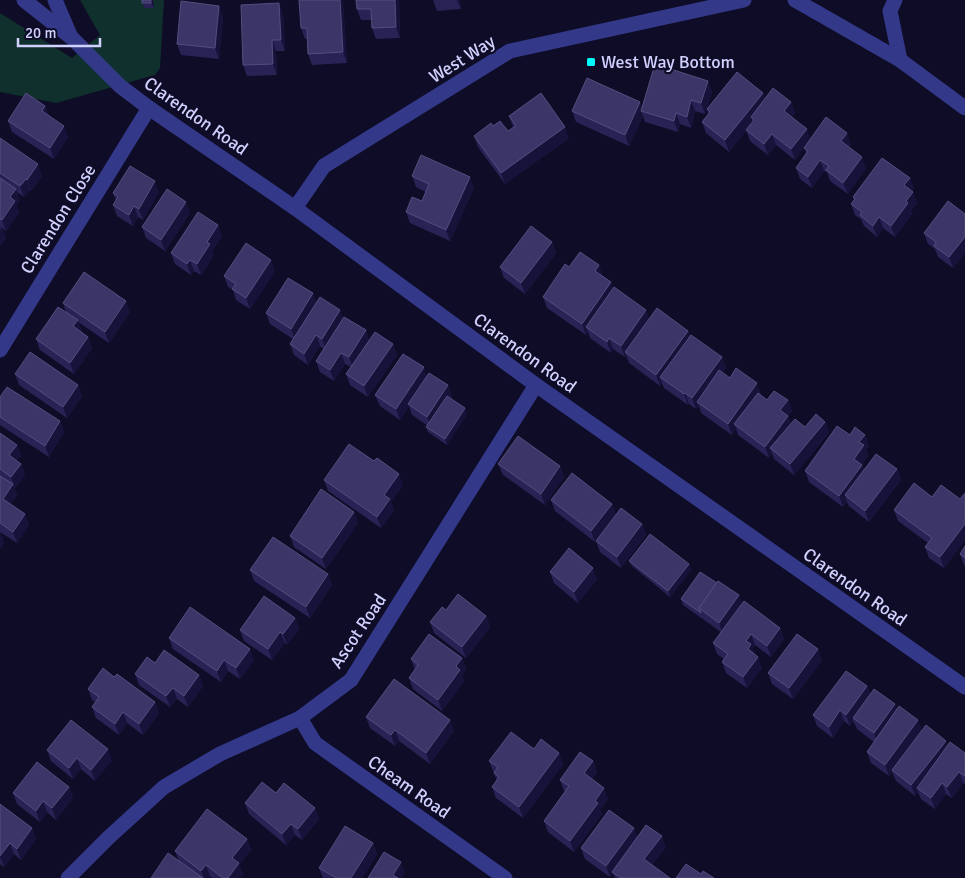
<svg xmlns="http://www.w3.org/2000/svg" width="965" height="878" font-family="Signika,sans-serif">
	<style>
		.green { fill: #0f302c }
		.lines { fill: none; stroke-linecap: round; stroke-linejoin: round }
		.street { stroke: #333889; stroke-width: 15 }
		.wall { fill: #292355 }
		.shaded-wall { fill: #16123a }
		.building { fill: #3b3667; stroke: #524e7f }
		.poi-dot { fill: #00fcfc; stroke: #0e0c26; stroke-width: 2 }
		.labels { text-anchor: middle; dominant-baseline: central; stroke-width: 4.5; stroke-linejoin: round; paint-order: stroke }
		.street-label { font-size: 18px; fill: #d1d1ff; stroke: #0e0c26 }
		.poi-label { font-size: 18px; fill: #d1d1ff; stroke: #0e0c26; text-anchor: start }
	</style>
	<rect width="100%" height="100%" fill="#0e0c26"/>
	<path class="green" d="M80,0H164L160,68L155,75L56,103L0,92V13L72,58L100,35Z"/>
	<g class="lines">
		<g class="street">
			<path d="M24,0L72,38L120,86L149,108L295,208L536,385L965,687"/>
			<path d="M55,0L70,35"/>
			<path d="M795,0L900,60L965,108"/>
			<path d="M895,0L890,11L900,60"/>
			<path d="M295,208L324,166L510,51L744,0"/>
			<path d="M0,350L149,108"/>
			<path d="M300,718L315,743L505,878"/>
			<path d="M68,878L108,838L164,787L220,754L300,718L351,680L536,385"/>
		</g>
	</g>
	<g class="wall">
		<path d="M142,0H153L154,8H144Z"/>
		<path d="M399,0L400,38L376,39L372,28V20H361L357,9Z"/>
		<path d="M433,0H460L461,9L437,11Z"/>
		<path d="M279,3L283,14L285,51H276L277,75L247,76L243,65Z"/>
		<path d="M343,3L347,63L312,65L308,54L307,39H305L301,28Z"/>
		<path d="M219,6L223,17L219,59L181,55L177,44Z"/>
		<path d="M708,81L712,92L705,114L695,111L691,128L680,124L678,132L645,122L643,116L629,146L576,122L572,111L642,106Z"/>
		<path d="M763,93L765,99L791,102L795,113L792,117L811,139L851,144L849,147L866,168L848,194L830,181L827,172L824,171L812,188L800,179L796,168L806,153L804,148L795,160L776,145L768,155L750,141L746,130L753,122L729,152L706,133L702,122L708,114L707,109Z"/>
		<path d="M45,106L49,116L68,137L54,159L12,132L8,121Z"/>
		<path d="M509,116L569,138L505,184L478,147L474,136L493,126L508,131L513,127Z"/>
		<path d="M0,138L42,176L31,191L30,190L24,197L17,192L20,200L16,205L19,212L6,231L2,228L6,238L0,246Z"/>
		<path d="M412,176L474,188L450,241L410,223L406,212L422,201L426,192L416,187Z"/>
		<path d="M910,178L914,189L912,191L917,203L911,211L912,214L895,237L883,228L877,237L864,226L861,219L855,215L851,204L854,200L853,197Z"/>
		<path d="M159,192L143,220L138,217L133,226L117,216L113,205L116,201L113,193Z"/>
		<path d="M190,213L165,251L146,238L142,227Z"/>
		<path d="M965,214V253L953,268L938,257L935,249L928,244L924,233Z"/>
		<path d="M218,225L222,236L212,251L214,255L201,275L194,271L191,275L175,264L171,253Z"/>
		<path d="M552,242L556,253L525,294L504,278L500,267Z"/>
		<path d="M569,267L603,276L613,288L649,319L688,331L690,336L722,357L726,368L722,373L730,378L761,394L760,395L767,400H788L792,411L788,416L791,424L805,427L825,422L829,433L794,475L774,459L772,453L769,458L738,435L736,428L732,435L701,413L699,406L696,409L689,404L688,405L664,388L662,383L660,386L629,363L626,355L625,357L613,349L611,353L590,338L588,332L586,335L547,308L543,297Z"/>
		<path d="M275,271L250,309L236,300L233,290L228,287L224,276Z"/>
		<path d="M313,293L316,303L340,310L343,319L366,330L369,340L393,344L397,355L368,397L350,385L346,374L351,367L345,364L334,381L320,372L316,361L324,349L320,346L308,365L294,355L290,344L293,339L270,324L266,313Z"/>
		<path d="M63,303L130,312L109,343L78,322L82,331L81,332L88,337L92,348L74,374L40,350L36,339L66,312Z"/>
		<path d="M15,374L78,385L82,396L67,418L19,385Z"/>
		<path d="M427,376L452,396L451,399L467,414L447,445L428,432L426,427L427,425L412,415L409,406L400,420L380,406L375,395Z"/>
		<path d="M0,397L60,421L64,432L49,457L0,425Z"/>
		<path d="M0,433L17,445L21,456L17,461L21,464L25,475L15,488L14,487L17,495L11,504L25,514L29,525L17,543L0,532L4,543L0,549Z"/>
		<path d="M850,435H865L869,446L866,450L868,456L862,465L864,470L897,469L901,480L869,522L849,506L847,502L843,507L809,482L805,471Z"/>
		<path d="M498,464L560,466L564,477L545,505L503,475Z"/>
		<path d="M324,480L403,485L391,502L394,510L381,528L328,491Z"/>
		<path d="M965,493V540L944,568L929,558L925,547L928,543L898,521L894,510L932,497L960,499Z"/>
		<path d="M551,500L612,504L616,515L595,542L555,511Z"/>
		<path d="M354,512L358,523L326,569L294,547L290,536Z"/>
		<path d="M642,524L646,535L621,568L600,552L596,541Z"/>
		<path d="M965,546V566L964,565L960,554Z"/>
		<path d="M629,561L689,564L691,570L670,597L632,566Z"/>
		<path d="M250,570L328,574L332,585L310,618L254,581Z"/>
		<path d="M550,572L597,579L578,603L554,583Z"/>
		<path d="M681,599L742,604L780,628L784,639L771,657L755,645L752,648L762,668L747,688L726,673L722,662L724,659L717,654L713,643L721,632L683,605Z"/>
		<path d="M446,610L486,616L490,627L466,658L434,633L430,622Z"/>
		<path d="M295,618L299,629L287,645L285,643L272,660L244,641L240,630Z"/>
		<path d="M169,638L254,660L240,679L228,671L221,682L173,649Z"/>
		<path d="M462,658L466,669L462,675L464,681L442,711L413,689L409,678L415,670L411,659Z"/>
		<path d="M822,660L793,699L772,684L768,673Z"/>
		<path d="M155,663L199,675L203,686L188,707L177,699L170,707L139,685L135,674Z"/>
		<path d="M114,677L155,702L159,713L143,735L127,723L119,735L96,718L92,707L96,702L92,700L88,689Z"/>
		<path d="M867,686L870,694L897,709L918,720L922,731L948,746L965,753V784L963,783L952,798L946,794L935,809L921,799L918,792L915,796L896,781L892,772L889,776L871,763L867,752L874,742L857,729L853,721L850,726L844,721L833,738L817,726L813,715Z"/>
		<path d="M366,717L450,720L454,731L430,764L399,741L395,746L370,728Z"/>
		<path d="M534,749L559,753L563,764L523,818L496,798L492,787L497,781L489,761Z"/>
		<path d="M47,750L112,760L95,781L81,769L73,779L51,761Z"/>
		<path d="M593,761L597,772L592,779L608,799L600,810L602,814L574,852L548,832L544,821L565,792L564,791L560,780Z"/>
		<path d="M69,787L73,798L56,820L47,812L40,822L17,804L13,793Z"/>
		<path d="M276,793L315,808L319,819L302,840L295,835L286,845L249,814L245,803Z"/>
		<path d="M0,804L32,828L36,839L21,860L14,854L4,867L0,864Z"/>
		<path d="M637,838L666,847L652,865L670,878H615L613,873L610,877L585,859L581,848Z"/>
		<path d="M247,839L251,850L239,865L243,874L240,878H212L210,876L208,878H151L179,861L175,851Z"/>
		<path d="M373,843L377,854L362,878H323L319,868Z"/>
	</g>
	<g class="shaded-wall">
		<path d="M151,0H153L154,8L151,3Z"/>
		<path d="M340,0H342L343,3L347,63L343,52Z"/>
		<path d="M395,0H399L400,38L396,27Z"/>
		<path d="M457,0H460L461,9Z"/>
		<path d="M279,3L283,14L285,51L281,40Z"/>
		<path d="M219,6L223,17L219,59L215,48Z"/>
		<path d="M272,40L276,51L277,75L273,64Z"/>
		<path d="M708,81L712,92L705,114L701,103Z"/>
		<path d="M763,93L767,104L751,117L753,122L729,152L725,140Z"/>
		<path d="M691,100L695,111L691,128L687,117Z"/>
		<path d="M640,102L644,112L641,111L643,116L629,146L625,135Z"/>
		<path d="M791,102L795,113L788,122L784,111Z"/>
		<path d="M45,106L49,117L42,111Z"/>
		<path d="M676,113L680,124L678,132L674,121Z"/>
		<path d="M64,126L68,137L54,159L50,148Z"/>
		<path d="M565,127L569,138L505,184L501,173Z"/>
		<path d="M807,129L811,140L795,160L791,149Z"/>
		<path d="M847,133L851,144L845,152L841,141Z"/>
		<path d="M772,134L776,145L768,155L764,144Z"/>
		<path d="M862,157L866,168L848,194L843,183Z"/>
		<path d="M820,160L824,171L812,188L808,177Z"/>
		<path d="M38,164L42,176L31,191L27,180Z"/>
		<path d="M470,177L474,188L450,241L446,230Z"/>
		<path d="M910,178L914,189L908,196L904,185Z"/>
		<path d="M26,179L30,190L24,197L20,186Z"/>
		<path d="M155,181L159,192L143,220L139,209Z"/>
		<path d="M16,189L20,200L16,205L19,212L6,231L2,220L10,197Z"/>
		<path d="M913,192L917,203L911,211L912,214L895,237L891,226L906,201Z"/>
		<path d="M186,202L190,213L165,251L161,240Z"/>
		<path d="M134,206L138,217L133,226L129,215Z"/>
		<path d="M879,217L883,228L877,237L873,226Z"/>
		<path d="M218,225L222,236L212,251L214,255L201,275L197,264L207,242Z"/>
		<path d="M2,227L6,238L0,246V229Z"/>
		<path d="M965,237V253L953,268L949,257Z"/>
		<path d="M552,242L556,253L525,294L521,283Z"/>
		<path d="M190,260L194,271L191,275L187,264Z"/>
		<path d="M271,260L275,271L250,309L246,298Z"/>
		<path d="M599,265L603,276L595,271Z"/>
		<path d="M611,282L615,293L586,327L588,332L586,335L582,324Z"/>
		<path d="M313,293L317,304L295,340L291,329Z"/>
		<path d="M126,301L130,312L109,343L105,332Z"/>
		<path d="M340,310L344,322L326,350L322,339Z"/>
		<path d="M646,310L650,321L625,352L626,355L625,357L621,346Z"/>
		<path d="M78,320L82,331L77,337L73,326Z"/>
		<path d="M366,330L370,341L353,368L349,357Z"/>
		<path d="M688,331L692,342L660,377L662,383L660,386L656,375Z"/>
		<path d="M316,335L320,346L308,365L304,354Z"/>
		<path d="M88,337L92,348L74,374L70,363Z"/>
		<path d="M609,338L613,349L611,353L607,342Z"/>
		<path d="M393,344L397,355L368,397L364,386Z"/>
		<path d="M341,353L345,364L334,381L330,370Z"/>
		<path d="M722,357L726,368L700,404L697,402L699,406L696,409L692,398Z"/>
		<path d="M424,367L428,378L408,404L409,406L400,420L396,409Z"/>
		<path d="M757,383L761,394L737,426L734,424L736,428L732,435L728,424Z"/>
		<path d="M78,385L82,396L67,418L63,407Z"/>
		<path d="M448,385L452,396L431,428L427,417Z"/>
		<path d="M685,393L689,404L688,405L684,394Z"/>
		<path d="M788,400L792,411L788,416L792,427L770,448L772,453L769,458L765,447L780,410Z"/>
		<path d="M465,408L467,414L447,445L445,439Z"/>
		<path d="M60,421L64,432L49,457L45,446Z"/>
		<path d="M825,422L829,433L794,475L790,464Z"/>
		<path d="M865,435L869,446L866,450L868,456L862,465L866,476L845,495L847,502L843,507L839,496L854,459L859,442Z"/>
		<path d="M17,445L21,456L13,466L9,455Z"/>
		<path d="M21,464L25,475L15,488L11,477Z"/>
		<path d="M560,466L564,477L545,505L541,494Z"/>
		<path d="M897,469L901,480L869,522L865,511Z"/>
		<path d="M399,474L403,485L391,502L394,510L381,528L377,517L384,495Z"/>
		<path d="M13,484L17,495L7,510L3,499Z"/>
		<path d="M612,504L616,515L595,542L591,531Z"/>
		<path d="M354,512L358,523L326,569L322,558Z"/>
		<path d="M25,514L29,525L17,543L13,532Z"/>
		<path d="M642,524L646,535L621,568L617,557Z"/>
		<path d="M965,524V540L944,568L940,557Z"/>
		<path d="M0,532L4,543L0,549Z"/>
		<path d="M689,564L691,570L670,597L668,591Z"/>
		<path d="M593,568L597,579L578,603L574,592Z"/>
		<path d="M328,574L332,585L310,618L306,607Z"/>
		<path d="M739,595L743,606L723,634L719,623Z"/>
		<path d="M486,616L490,627L466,658L462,647Z"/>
		<path d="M295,618L299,629L287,645L283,634Z"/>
		<path d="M780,628L784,639L771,657L767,646Z"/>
		<path d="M280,632L285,643L272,660L268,649Z"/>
		<path d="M751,634L755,645L752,648L755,655L748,649L746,641Z"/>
		<path d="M250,649L254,660L240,679L236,668Z"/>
		<path d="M818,649L822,660L793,699L789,688Z"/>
		<path d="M758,657L762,668L747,688L743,677Z"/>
		<path d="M462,658L466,669L462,675L464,681L442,711L438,700L456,666Z"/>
		<path d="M224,660L228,671L221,682L217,671Z"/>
		<path d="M199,675L203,686L188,707L184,696Z"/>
		<path d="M867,686L871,697L853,718V721L850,726L846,715Z"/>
		<path d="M173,688L177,699L170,707L166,696Z"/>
		<path d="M155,702L159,713L143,735L139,724Z"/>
		<path d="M895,704L899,715L878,744L874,733Z"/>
		<path d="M840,710L844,721L833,738L829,727Z"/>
		<path d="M123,712L127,723L119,735L115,724Z"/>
		<path d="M450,720L454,731L430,764L426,753Z"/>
		<path d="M918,720L922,731L892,770V772L889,776L885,765Z"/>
		<path d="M395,730L399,741L395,746L391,735Z"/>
		<path d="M946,741L950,752L917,788L918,792L915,796L911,785Z"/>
		<path d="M108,749L112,760L95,781L91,770Z"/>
		<path d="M559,753L563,764L523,818L519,807Z"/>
		<path d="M77,758L81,769L73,779L69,768Z"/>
		<path d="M593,761L597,772L588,784L584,773Z"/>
		<path d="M959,772L963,783L952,798L947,787Z"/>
		<path d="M942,783L946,794L935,809L931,798Z"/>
		<path d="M69,787L73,798L56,820L52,808Z"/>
		<path d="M604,788L608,799L600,810L602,814L574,852L570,841L595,801Z"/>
		<path d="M43,801L47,812L40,822L36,811Z"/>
		<path d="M315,808L319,819L302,840L298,829Z"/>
		<path d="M291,824L295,835L286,845L282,834Z"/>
		<path d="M32,828L36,839L21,860L17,849Z"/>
		<path d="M634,828L638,839L612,872L613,873L610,877L606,866Z"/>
		<path d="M662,836L666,847L648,870L644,859Z"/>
		<path d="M247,839L251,850L239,865L243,874L240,878H228L232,858Z"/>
		<path d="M10,843L14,854L4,867L0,856Z"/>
		<path d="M373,843L377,854L362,878H351Z"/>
		<path d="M401,862L405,873L402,878H394L393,875Z"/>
		<path d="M206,865L210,876L208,878H204L201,871Z"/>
	</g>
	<g class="building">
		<rect x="142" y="0" width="9" height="3"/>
		<path d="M299,0H340L343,52L308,54L307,28H301Z"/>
		<path d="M356,0H395L396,27L372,28L371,9H357Z"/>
		<path d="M181,1L219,6L215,48L177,44Z"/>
		<path d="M279,3L281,40H272L273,64L243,65L241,5Z"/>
		<path d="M655,64L708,81L701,103L691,100L687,117L676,113L674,121L641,111Z"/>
		<path d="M737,72L763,93L725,140L702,122L710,112L707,109Z"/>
		<path d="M587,78L640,102L625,135L572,111Z"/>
		<path d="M773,88L791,102L784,111L807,129L791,149L772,134L764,144L746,130L754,120L751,117Z"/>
		<path d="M26,93L45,106L42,111L64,126L50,148L8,121Z"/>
		<path d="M541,93L565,127L501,173L474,136L491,123L493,126L500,121L508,131L516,126L509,116Z"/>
		<path d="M826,117L847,133L841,141L862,157L843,183L826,170L829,166L820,160L808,177L796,168L808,151L804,148Z"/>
		<path d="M0,138L38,164L27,180L26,179L20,186L0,173Z"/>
		<path d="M421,155L470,177L446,230L406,212L412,197L422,201L429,184L412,176Z"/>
		<path d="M882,158L910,178L904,185L913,192L906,201L908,203L891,226L879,217L873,226L860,215L862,212L851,204L855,199L853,197Z"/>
		<path d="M130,166L155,181L139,209L134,206L129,215L113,205L118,197L113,193Z"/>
		<path d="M0,178L16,189L10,197L15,201L2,220L0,219Z"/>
		<path d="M167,189L186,202L161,240L142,227Z"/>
		<path d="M948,201L965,214V237L949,257L934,246L936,242L924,233Z"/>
		<path d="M198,212L218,225L207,242L210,244L197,264L190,260L187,264L171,253Z"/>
		<path d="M531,226L552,242L521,283L500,267Z"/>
		<path d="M246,243L271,260L246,298L232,289L236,284L224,276Z"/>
		<path d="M580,252L599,265L595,271L611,282L582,324L543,297L565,264L569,267Z"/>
		<path d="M84,272L126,301L105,332L63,303Z"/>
		<path d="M288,278L313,293L291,329L266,313Z"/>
		<path d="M614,287L646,310L621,346L609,338L607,342L586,327Z"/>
		<path d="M320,297L340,310L322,339L316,335L304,354L290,344Z"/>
		<path d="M58,307L78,320L73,326L88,337L70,363L36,339Z"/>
		<path d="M657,308L688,331L656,375L625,352Z"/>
		<path d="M344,317L366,330L349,357L341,353L330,370L316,361Z"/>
		<path d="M375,332L393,344L364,386L346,374Z"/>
		<path d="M691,335L722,357L692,398L685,393L684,394L660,377Z"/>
		<path d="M30,352L78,385L63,407L15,374Z"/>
		<path d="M403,354L424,367L396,409L375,395Z"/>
		<path d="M736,368L757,383L728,424L697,402L719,370L730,378Z"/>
		<path d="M429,373L448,385L427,417L408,404Z"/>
		<path d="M7,387L60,421L45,446L0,417V397Z"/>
		<path d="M774,391L788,400L780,410L788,416L765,447L734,424L758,393L767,400Z"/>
		<path d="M447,396L465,408L445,439L426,427Z"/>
		<path d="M816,414L825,422L790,464L770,448L795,419L805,427Z"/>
		<path d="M837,426L850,435L855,427L865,435L859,442L864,445L854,459L862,465L839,496L805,471Z"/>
		<path d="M0,433L17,445L9,455L21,464L11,477L0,469Z"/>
		<path d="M518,436L560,466L541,494L498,464Z"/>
		<path d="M349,444L374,461L377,458L399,474L384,495L390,499L377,517L324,480Z"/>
		<path d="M876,454L897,469L865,511L845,495Z"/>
		<path d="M572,473L612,504L591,531L551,500Z"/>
		<path d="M0,476L13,484L3,499L25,514L13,532L0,523Z"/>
		<path d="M914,483L932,497L941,485L960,499L965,493V524L940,557L925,547L932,538L894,510Z"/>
		<path d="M321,489L354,512L322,558L290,536Z"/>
		<path d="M621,508L642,524L617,557L596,541Z"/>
		<path d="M650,534L689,564L668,591L629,561Z"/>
		<path d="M273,537L328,574L306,607L250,570Z"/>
		<path d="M965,546V558L960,554Z"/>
		<path d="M569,548L593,568L574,592L550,572Z"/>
		<path d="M700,572L717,583L699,608L701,613L681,599Z"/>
		<path d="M718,581L739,595L719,623L699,608Z"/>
		<path d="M458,594L486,616L462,647L430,622L442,607L446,610Z"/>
		<path d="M264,596L295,618L283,634L280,632L268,649L240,630Z"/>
		<path d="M744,601L780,628L767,646L751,634L746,641L751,644L748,649L758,657L743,677L722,662L728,654L713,643Z"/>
		<path d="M190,607L250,649L236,668L224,660L217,671L169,638Z"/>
		<path d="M429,634L462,658L456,666L460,670L438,700L409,678L418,665L411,659Z"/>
		<path d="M797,634L818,649L789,688L768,673Z"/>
		<path d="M164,650L199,675L184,696L173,688L166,696L135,674L147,657L155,663Z"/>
		<path d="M103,668L114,677L117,674L155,702L139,724L123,712L115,724L92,707L99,697L88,689Z"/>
		<path d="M846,671L867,686L846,715L840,710L829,727L813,715Z"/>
		<path d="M394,679L450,720L426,753L395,730L391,735L366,717Z"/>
		<path d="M874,689L895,704L874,733L853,718Z"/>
		<path d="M899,706L918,720L885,765L867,752Z"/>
		<path d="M71,720L108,749L91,770L77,758L69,768L47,750Z"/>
		<path d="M926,725L946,741L911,785L892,770Z"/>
		<path d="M511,732L534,749L541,739L559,753L519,807L492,787L499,777L494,773L498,767L489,761Z"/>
		<path d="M950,742L965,753V776L959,772L947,787L942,783L931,798L917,788Z"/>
		<path d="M580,752L593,761L584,773L604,788L595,801L598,803L570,841L544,821L569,786L560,780Z"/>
		<path d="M37,762L69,787L52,808L43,801L36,811L13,793Z"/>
		<path d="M262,782L276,793L284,783L315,808L298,829L291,824L282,834L245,803Z"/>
		<path d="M0,804L32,828L17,849L10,843L0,856Z"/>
		<path d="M207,809L247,839L232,858L239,863L228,878H223L206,865L201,871L175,851Z"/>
		<path d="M609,810L634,828L606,866L581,848Z"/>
		<path d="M646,825L662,836L644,859L670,878H621L612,872Z"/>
		<path d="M345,826L373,843L351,878H336L319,868Z"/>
		<path d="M384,852L401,862L393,875L398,878H368Z"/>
		<path d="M168,853L203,878H151Z"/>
		<path d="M686,864L701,874L703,871L714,878H676Z"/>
	</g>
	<rect class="poi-dot" x="586" y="57" width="10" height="10" rx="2.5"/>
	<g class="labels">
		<g class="street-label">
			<text transform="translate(462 59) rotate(-32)">West Way</text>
			<text transform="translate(196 116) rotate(35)">Clarendon Road</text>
			<text transform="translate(58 219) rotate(-58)">Clarendon Close</text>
			<text transform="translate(525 353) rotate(36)">Clarendon Road</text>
			<text transform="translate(855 587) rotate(35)">Clarendon Road</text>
			<text transform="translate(358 631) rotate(-56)">Ascot Road</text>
			<text transform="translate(409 787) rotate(35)">Cheam Road</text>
		</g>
		<g class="poi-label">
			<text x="601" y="62">West Way Bottom</text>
		</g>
	</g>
	<path d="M18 38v8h82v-8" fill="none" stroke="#d1d1ff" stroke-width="2.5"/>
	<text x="25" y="38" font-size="15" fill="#d1d1ff" stroke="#0e0c26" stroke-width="4" paint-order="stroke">20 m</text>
</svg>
